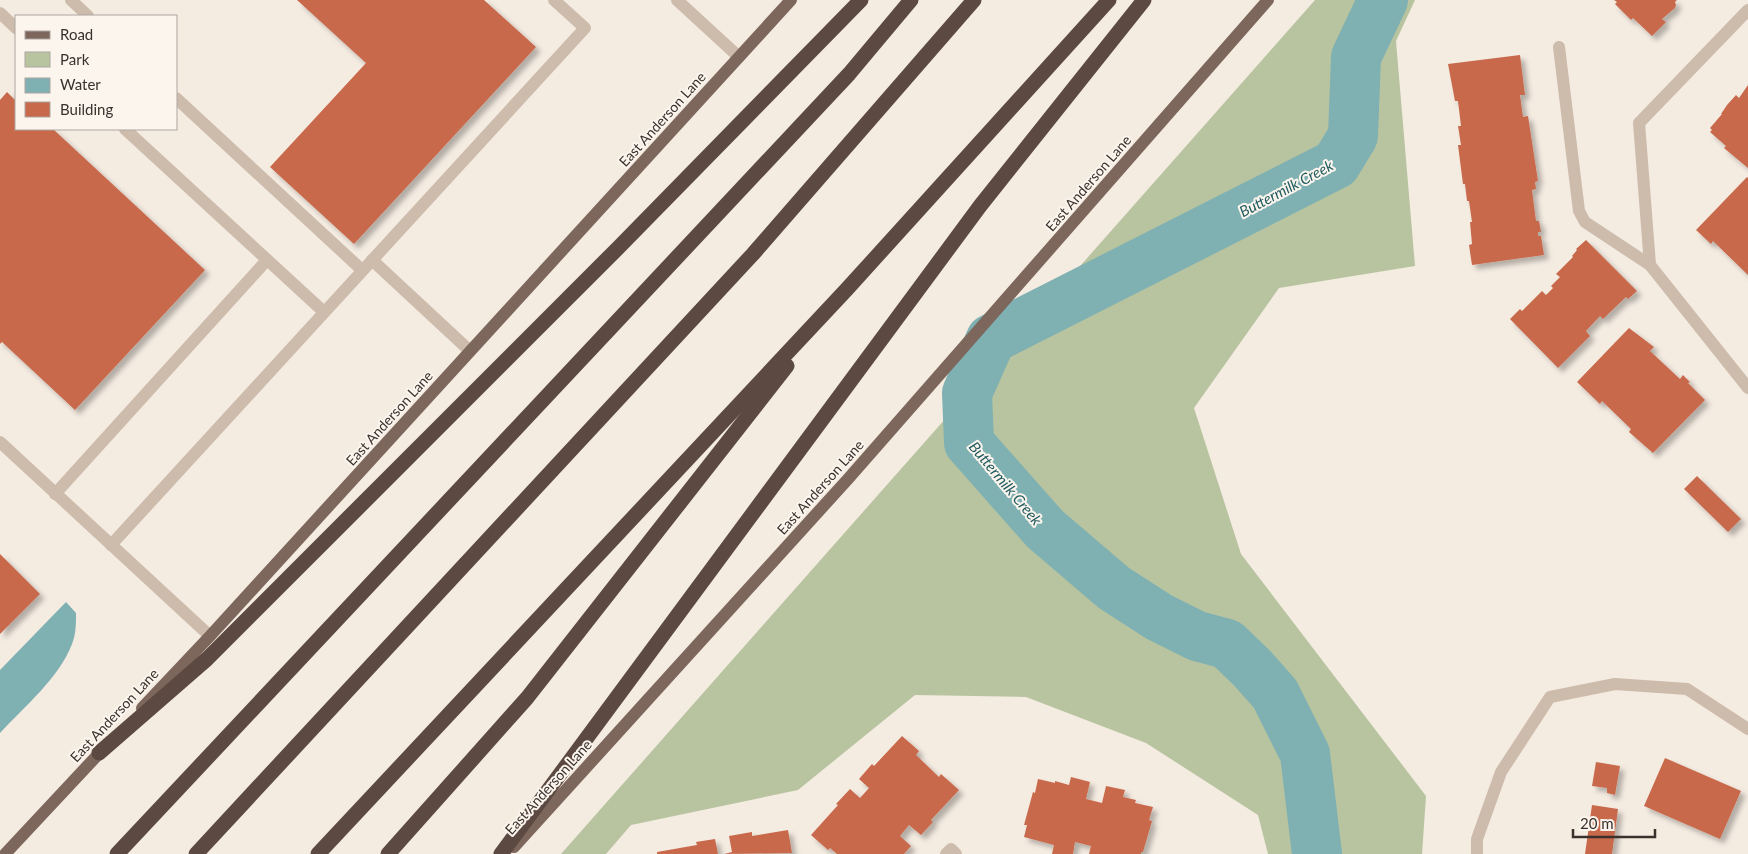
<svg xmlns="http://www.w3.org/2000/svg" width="1748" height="854" font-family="Lato,sans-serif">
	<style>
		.green { fill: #b8c4a0 }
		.water { fill: #7fb0b2 }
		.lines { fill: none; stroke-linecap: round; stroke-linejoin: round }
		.river { stroke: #7fb0b2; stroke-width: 50 }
		.building { fill: #c8694b; filter: url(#shadow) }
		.minor { stroke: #cdbbac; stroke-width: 12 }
		.major { stroke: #7d675c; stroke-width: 12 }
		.highway { stroke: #5c4a42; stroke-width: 15 }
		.labels { text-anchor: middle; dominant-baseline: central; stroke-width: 4; stroke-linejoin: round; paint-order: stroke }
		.street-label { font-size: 14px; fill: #3b302b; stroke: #fbf5ee }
		.water-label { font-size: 15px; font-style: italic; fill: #1f5a5e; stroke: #fbf5ee }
	</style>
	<defs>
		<filter id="shadow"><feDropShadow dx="4.5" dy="4.5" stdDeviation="2.5" flood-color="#0004"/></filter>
	</defs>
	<rect width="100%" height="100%" fill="#f4ebe1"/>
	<path class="green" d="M1315,0H1415L1396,41L1415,266L1279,288L1194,408L1241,554L1426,796L1422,854H1268L1258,815L1146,743L1026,697L915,695L798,790L631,825L606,854H561Z"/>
	<path class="water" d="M66,602L76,613C76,624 76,634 72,644C59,678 25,706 0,733V670Z"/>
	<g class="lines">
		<path class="river" d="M1317,854L1305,754L1275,694L1252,668L1227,644L1197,636L1159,617L1114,588L1045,529L969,443L967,393L991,339L1336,164L1353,136L1356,57L1383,0"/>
	</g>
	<g class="building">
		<path d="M297,0H484L536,47L354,244L270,167L366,63Z"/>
		<path d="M1614,0H1677L1675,2L1676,5L1675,8L1662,19L1666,22L1652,36L1633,18L1631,20L1615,4L1617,2Z"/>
		<path d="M1520,55L1525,95H1520L1523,117L1528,116L1538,181L1535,182L1536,189L1532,190L1536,221H1539L1541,232H1538V236H1541L1544,255L1472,265L1469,245L1472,244L1470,222H1472L1469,201H1467L1465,184H1463L1458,145H1461L1458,126H1461L1458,101H1455L1448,64Z"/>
		<path d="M1748,85V168L1724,148L1726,146L1710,132L1712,130L1710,128L1722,114H1721L1727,105L1736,95L1739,98Z"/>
		<path d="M7,92L16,101V129H53L205,270L75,410L2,342L0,344V100Z"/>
		<path d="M1747,177L1748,178V275L1713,241L1711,244L1696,230Z"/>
		<path d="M1586,240L1637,291L1628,299L1626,297L1603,319L1600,316L1586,331L1590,336L1558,368L1510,319L1520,309L1522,311L1542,291L1546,295L1553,288L1551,286L1560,277L1556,274L1573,257L1572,256L1577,250L1576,249Z"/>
		<path d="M1629,328L1654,347L1650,351L1680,379L1683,375L1690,382L1688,383L1705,400L1653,453L1629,432L1631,429L1602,401L1600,404L1577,382Z"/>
		<path d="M1697,476L1741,519L1728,532L1684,489Z"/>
		<path d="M0,554L40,594L0,634Z"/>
		<path d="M902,736L919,751L916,755L939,777L941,774L959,790L931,820L933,822L921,835L909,825L900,836L911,846L904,854H837L830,848L828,850L811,835L838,805L836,804L850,789L860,798L869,788L859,779L872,764L874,766Z"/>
		<path d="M1665,758L1741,791L1720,839L1644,806Z"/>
		<path d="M1596,762L1620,766L1615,795L1607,793V788L1592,786Z"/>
		<path d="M1071,777L1090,782L1086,799L1102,803L1106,786L1125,790L1123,797L1136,800L1135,803L1153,807L1149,820L1152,821L1143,852H1141V854H1089L1091,846L1075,842L1073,854H1052L1054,845L1024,837L1027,825H1024L1033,792L1035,793L1038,779L1055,783V781L1069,785Z"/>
		<path d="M1592,805L1618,809L1612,854H1585Z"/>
		<path d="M788,830L792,853L724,854L732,852L729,836L752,832V836Z"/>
		<path d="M715,839L718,854H657V852L697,845L696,842Z"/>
	</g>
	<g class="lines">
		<g class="minor">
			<path d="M71,0L88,16"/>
			<path d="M677,0L739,57"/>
			<path d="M1748,10L1639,123L1650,265L1748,388"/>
			<path d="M0,13L16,28"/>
			<path d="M1559,47L1579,211L1585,222L1650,265"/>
			<path d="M176,98L362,270"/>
			<path d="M125,129L324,312"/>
			<path d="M372,260L470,351"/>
			<path d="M0,442L210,636"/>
			<path d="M55,494L267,260"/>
			<path d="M111,545L585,28L554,0"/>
			<path d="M946,854L951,849L956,854"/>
			<path d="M1477,854V839L1501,772L1550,697L1615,684L1687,689L1748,729"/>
		</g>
		<g class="major">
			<path d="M142,708L210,636L791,0"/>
			<path d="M514,847L848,479L1268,0"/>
			<path d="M5,854L106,746"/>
		</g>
		<g class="highway">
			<path d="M99,753L207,659L618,248L861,0"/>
			<path d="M117,854L849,74L911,0"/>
			<path d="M196,854L753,254L974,0"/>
			<path d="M318,854L847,289L1109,0"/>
			<path d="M388,854L527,698L787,366"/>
			<path d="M501,854L980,206L1144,0"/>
		</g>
	</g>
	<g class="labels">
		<g class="street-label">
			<text transform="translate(662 119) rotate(-48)">East Anderson Lane</text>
			<text transform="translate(1088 183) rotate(-49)">East Anderson Lane</text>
			<text transform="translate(389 418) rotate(-48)">East Anderson Lane</text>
			<text transform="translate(820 487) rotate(-48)">East Anderson Lane</text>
			<text transform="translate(114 715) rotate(-47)">East Anderson Lane</text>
			<text transform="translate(548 787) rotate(-48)">East Anderson Lane</text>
		</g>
		<g class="water-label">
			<text transform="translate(1286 188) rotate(-28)">Buttermilk Creek</text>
			<text transform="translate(1006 483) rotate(50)">Buttermilk Creek</text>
		</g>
	</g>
	<rect x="15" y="15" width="162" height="115" fill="#fbf5ee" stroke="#aea6a0"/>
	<rect x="25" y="31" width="25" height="8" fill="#7d675c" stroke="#aea6a0"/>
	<text x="60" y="40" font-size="15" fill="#3b302b">Road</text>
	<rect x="25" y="52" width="25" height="15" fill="#b8c4a0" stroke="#aea6a0"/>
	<text x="60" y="65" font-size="15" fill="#3b302b">Park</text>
	<rect x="25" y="78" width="25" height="15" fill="#7fb0b2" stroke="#aea6a0"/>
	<text x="60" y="90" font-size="15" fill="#3b302b">Water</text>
	<rect x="25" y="102" width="25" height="15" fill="#c8694b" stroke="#aea6a0"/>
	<text x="60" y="115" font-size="15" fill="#3b302b">Building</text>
	<path d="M1573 829v8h82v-8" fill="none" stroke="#3b302b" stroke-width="2.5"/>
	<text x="1580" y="829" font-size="15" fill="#3b302b" stroke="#fbf5ee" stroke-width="4" paint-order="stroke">20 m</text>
</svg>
